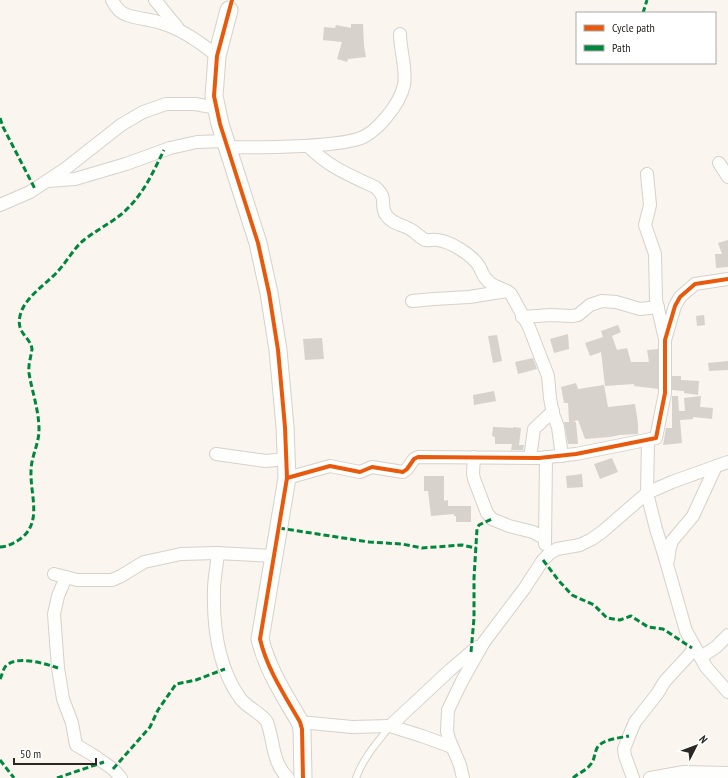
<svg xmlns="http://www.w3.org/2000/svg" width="728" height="778" font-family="'PT Sans Narrow',sans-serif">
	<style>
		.building { fill: #d7d2cc }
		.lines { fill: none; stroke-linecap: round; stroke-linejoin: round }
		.lane-casing { stroke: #d6d1cb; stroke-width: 8 }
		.street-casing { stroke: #d6d1cb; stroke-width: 14 }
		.secondary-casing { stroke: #d6d1cb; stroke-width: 19 }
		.lane { stroke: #fefefc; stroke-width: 6 }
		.street { stroke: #fefefc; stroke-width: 12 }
		.secondary { stroke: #fefefc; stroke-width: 17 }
		.quiet { stroke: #00873e; stroke-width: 3; stroke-dasharray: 6 3; stroke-linecap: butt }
		.cycleway-casing { stroke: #fff; stroke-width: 6 }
		.cycleway { stroke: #e8590c; stroke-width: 4 }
	</style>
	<rect width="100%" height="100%" fill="#faf5ee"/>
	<g class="building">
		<path d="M351,24H363L364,46L366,57L348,59L347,62L337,59L342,42L323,40L324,27L335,28L336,25L351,28Z"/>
		<path d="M728,240V267L716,268L715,254H722L718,243Z"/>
		<path d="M704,315L705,325L697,326L696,316Z"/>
		<path d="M618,325L621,332L612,336L617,350L627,348L631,362H649L647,350L658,349V389L634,386V384L605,386L601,352L590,356L585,343L603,337L601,331Z"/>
		<path d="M568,334L569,349L554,353L550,339Z"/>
		<path d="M497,335L502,361L493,363L488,336Z"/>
		<path d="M322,338L324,359L305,360L303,339Z"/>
		<path d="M533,358L537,369L518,374L515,362Z"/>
		<path d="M728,361V370L709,371L708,363Z"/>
		<path d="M672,376H681V380L699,381L698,395L684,393V391L672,390Z"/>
		<path d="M576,383L578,389L604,385L608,407L635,404L638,423V434L620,435L610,437L585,439L578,420L573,422H576L578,444H568L564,422H569L568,403H564L561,387Z"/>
		<path d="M494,391L496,401L474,405L473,395Z"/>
		<path d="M672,396H678L679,411H685L684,398L701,396L700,407L713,408L712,419L693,417V419L680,420L682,443L663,445L666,428H672Z"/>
		<path d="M493,427L513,428V427L521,428L519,445H524L523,450H511L512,444H495V437L492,436Z"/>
		<path d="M612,458L618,472L600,479L594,464Z"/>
		<path d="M582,474L583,487L567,488L566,476Z"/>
		<path d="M424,476H444V501L448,500V506H471V522H456V516H454V514L431,516L428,491H424Z"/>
	</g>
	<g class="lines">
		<g class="lane-casing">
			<path id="lane" d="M356,778C363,758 377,743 390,726"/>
		</g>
		<g class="street-casing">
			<g id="street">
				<path d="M112,0C115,6 120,13 127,15C138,19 150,19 161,23C182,29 200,42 217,56"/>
				<path d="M155,0L177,27"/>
				<path d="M308,146C329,167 347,174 375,187C389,199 379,204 386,215C393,225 403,224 413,231C417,234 420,237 425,240C429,241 433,239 437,240C450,241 472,255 479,266C483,273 482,276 489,282C495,288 504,288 511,294L529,327L548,376L550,398L553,414L558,427L562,456"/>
				<path d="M227,147C253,148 278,147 303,146C321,145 341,144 358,139C376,134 400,104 404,85C407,71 400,49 400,34"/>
				<path d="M719,163L728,177"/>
				<path d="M647,174L650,205L645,225L655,254L656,300L665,339"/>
				<path d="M48,181L75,179L126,164L170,148L197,142L225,141"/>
				<path d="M0,205L30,192L65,169L121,125L143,112L166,104H195L217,108"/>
				<path d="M412,301L434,299L469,297L507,291"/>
				<path d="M522,317L551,315L572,316L578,315L590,305L602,301L616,302L640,309L658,307"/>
				<path d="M648,440L647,493L656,529L664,554L686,631L706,667L728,692"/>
				<path d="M216,454L266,461L286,459"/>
				<path d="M474,457L473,474L474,479L487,513L492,519L509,526L533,532L544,538"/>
				<path d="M530,458L534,429L553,411"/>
				<path d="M287,478L330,466L360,472L372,467L403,472L407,469L414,459L418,457L539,458L576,454L656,438L665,393V340L675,306L680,297L695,284L728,279"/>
				<path d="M545,544L546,457"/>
				<path d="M218,553C217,565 214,578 214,590C213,626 218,667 240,698C246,707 264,715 267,722C274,741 272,763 288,778"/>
				<path d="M668,560L670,547L672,541L693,516L716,466"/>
				<path d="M54,574L77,580H112L121,576L144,562L181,554L216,553L274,556"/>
				<path d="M66,577L58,596L54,614L58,668L63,699L72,723L76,745L93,755L113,769L121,778"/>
				<path d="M701,657L716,647L728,635"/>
				<path d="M300,722L352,727L390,726L422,736L452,747"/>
				<path d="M390,726L450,670L477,647"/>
				<path d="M463,778L460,765L449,739L447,731L448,710L462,681L484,642L524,589L543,560L550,553L557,549L580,545L592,539L602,532L647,493L672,482L728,462"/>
				<path d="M633,778L625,756L624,749L629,736L635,722L657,694L665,681L689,655L692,651L693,644"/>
				<path d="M650,778L684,772L728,773"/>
			</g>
		</g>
		<g class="secondary-casing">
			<path id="secondary" d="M229,10L217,56L214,96L220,124L258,243L269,293L278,350L285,427L287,478L260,639C267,669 285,696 300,722L302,729L303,778"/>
		</g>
		<use href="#lane" class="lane"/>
		<use href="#street" class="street"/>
		<use href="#secondary" class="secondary"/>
		<g class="quiet">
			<path d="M643,13L647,0"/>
			<path d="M0,118L3,127L35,189"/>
			<path d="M279,528L369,542L402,544L422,548L462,545L476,548"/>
			<path d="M0,547C6,547 12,544 17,541C44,525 30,496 31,471C31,457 39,444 39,430C39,410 32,392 29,373C28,365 31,357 32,349C30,336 16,334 20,316C24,297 47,284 59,270C68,260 74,248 84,240C99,228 116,221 129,207C145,191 154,170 164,150"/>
			<path d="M543,560L559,581L572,595L594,605L607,618L620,620L631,616L648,627L663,629L692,648"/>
			<path d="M471,652L474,618V578L477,529L479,525L492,519"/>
			<path d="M0,679C2,675 3,670 5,667C15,654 46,664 58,668"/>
			<path d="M0,760L14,778"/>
			<path d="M113,769L150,727L158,710L176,684L196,680L225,669"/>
			<path d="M57,778L104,762"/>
			<path d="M573,778C578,773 586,771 590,765C595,760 594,754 597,748C602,739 620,738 629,736"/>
		</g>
		<g class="cycleway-casing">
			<g id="cycleway">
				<path d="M232,0L217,56L214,96L220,124L258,243L269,293L278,350L285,427L287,478L260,639C267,669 285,696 300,722L302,729L303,778"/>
				<path d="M287,478L330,466L360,472L372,467L403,472L407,469L414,459L418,457L539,458L576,454L656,438L665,393V340L675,306L680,297L695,284L728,279"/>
			</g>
		</g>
		<use href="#cycleway" class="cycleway"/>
	</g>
	<rect x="576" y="12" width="140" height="52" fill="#ffffff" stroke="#aaa9a7"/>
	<rect x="584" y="25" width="20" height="6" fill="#e8590c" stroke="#aaa9a7"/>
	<text x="612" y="32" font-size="12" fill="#2b2722">Cycle path</text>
	<rect x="584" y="45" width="20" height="6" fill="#00873e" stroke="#aaa9a7"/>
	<text x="612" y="52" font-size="12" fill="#2b2722">Path</text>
	<g transform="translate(696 746) rotate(48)" stroke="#ffffff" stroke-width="3" paint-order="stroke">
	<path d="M0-3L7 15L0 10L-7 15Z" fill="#2b2722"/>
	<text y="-6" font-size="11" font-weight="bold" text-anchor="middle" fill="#2b2722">N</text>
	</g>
	<path d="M14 758v6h82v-6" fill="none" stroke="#2b2722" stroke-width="2"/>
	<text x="20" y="758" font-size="12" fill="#2b2722" stroke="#ffffff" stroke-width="3" paint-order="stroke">50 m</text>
</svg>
